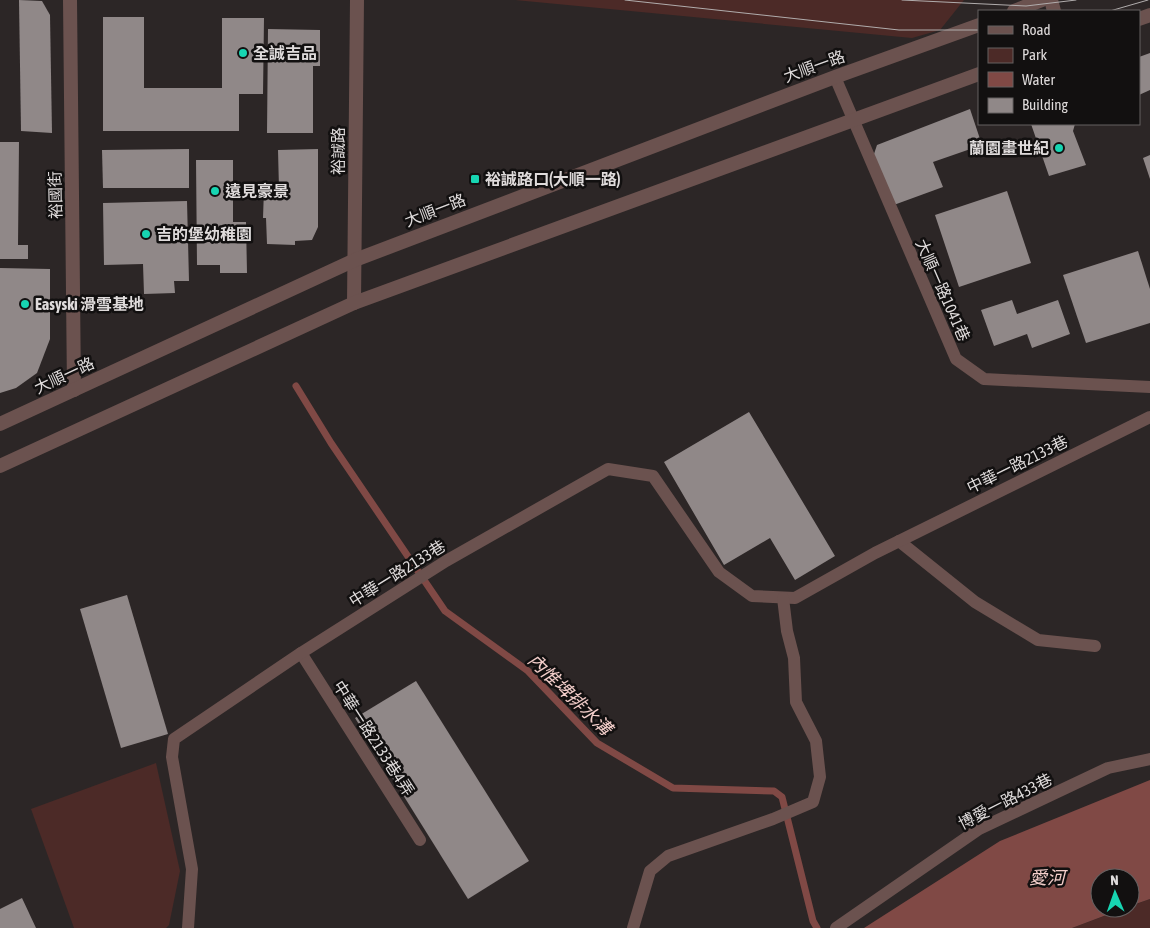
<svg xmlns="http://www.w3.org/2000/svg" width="1150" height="928" font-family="'Asap Condensed','Noto Sans TC',sans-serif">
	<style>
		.green { fill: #4c2a27 }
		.water { fill: #804945 }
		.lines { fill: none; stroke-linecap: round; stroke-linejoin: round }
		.stream { stroke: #804945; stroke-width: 7 }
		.building { fill: #908888 }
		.service { stroke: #6b524f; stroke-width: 12 }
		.minor { stroke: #6b524f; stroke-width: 14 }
		.tertiary { stroke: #6b524f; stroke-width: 14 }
		.tram { stroke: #b1adad; stroke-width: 1 }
		.poi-dot { fill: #17d5b2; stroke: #121010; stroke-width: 2 }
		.labels { text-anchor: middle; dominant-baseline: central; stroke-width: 5; stroke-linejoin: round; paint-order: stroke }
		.poi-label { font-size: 16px; font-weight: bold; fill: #dfdbdb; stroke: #121010; text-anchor: start }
		.street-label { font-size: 16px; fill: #dfdbdb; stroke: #121010 }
		.water-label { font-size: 18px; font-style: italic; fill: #f3ceca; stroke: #121010 }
	</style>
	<rect width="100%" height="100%" fill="#2c2626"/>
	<g class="green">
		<path d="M515,0H964L940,30L912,38Z"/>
		<path d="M156,763L180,871L169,925L166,928H74L31,809Z"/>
		<path d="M1150,899V928H1072Z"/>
	</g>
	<path class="water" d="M1150,780V899L1130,906V878H1100V908H1125L1072,928H864L1000,841Z"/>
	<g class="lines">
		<path class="stream" d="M296,386L331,443L445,611L528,671L597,743L673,788L774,791L782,797L813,921L817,928"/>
	</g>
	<g class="building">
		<path d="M19,0L42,1L50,15L52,133L21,131Z"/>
		<path d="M103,17H144V88H222V18H264L263,94H239V131H103Z"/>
		<path d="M268,29L320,30V66H313V133H267Z"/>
		<path d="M1150,53V90L1139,95V57Z"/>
		<path d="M970,109L982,145L933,162L943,187L891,206L873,157L877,145Z"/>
		<path d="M1031,124H1075L1073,131L1086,165L1049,176Z"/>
		<path d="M0,142H19L18,245H28V259H0Z"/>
		<path d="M189,149V188H103L102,150Z"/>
		<path d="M318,149V227L312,240L295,241V245L267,244L266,218H263L264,189H279L278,150Z"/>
		<path d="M1150,155V179L1143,158Z"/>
		<path d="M196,160H233V222H246L247,273H220V265H197Z"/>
		<path d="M1007,191L1031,263L959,287L935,215Z"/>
		<path d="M187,201L189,281H174L175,293L144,294L143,264L104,265L103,203Z"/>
		<path d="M1138,251L1150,289V323L1086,343L1063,275Z"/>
		<path d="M0,268L50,269V339L37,373L16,388L0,393Z"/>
		<path d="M1012,300L1017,314L1058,300L1070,334L1032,348L1027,334L994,346L981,310Z"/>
		<path d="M749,412L835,556L795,580L770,538L724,565L664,462Z"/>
		<path d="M127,595L168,734L121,748L80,609Z"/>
		<path d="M416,681L529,861L468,899L355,718Z"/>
		<path d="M22,898L36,928H0V909Z"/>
	</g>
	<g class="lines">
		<g class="service">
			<path d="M835,77L956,359L984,379L1150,387"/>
			<path d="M899,541L975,602L1038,640L1095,646"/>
			<path d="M301,653L420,840"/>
			<path d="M188,928L192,869L172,757L174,739L301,653L446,561L608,469L653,476L719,572L752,596L795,598L875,553L1150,417"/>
			<path d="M633,928L650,871L668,856L773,819L813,802L820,777L816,741L796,702L794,658L787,631L783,598"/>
			<path d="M836,928L979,829L1108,768L1150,759"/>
		</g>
		<g class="minor">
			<path d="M70,0L74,390"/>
			<path d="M1051,0L1054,11"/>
		</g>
		<g class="tertiary">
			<path d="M1014,11L1042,0"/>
			<path d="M1139,19L1150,15"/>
			<path d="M354,303L357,0"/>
			<path d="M0,424L355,260L835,77L979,25"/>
			<path d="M0,466L354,303L979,74"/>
		</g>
		<g class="tram">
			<path d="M625,0L899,30H979"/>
			<path d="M902,0L1026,6L1076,0"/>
			<path d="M1110,11L1148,0"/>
		</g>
	</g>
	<g class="poi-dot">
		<circle cx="243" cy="53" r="5"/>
		<circle cx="1059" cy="148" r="5"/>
		<rect x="470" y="174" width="10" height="10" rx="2.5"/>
		<circle cx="215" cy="191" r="5"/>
		<circle cx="146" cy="234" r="5"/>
		<circle cx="25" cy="304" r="5"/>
	</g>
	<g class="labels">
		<g class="poi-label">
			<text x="253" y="53">全誠吉品</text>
			<text x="1049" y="148" text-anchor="end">蘭園畫世紀</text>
			<text x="485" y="179">裕誠路口(大順一路)</text>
			<text x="225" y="191">遠見豪景</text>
			<text x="156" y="234">吉的堡幼稚園</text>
			<text x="35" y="304">Easyski 滑雪基地</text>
		</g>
		<g class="street-label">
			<text transform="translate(814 66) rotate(-20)">大順一路</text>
			<text transform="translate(338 151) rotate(-90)">裕誠路</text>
			<text transform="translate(55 195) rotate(-91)">裕國街</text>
			<text transform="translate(435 210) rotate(-21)">大順一路</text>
			<text transform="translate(943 290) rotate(66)">大順一路1041巷</text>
			<text transform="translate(64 375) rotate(-25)">大順一路</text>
			<text transform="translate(1017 464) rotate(-26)">中華一路2133巷</text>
			<text transform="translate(397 573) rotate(-32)">中華一路2133巷</text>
			<text transform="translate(374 738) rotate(57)">中華一路2133巷4弄</text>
			<text transform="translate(1005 801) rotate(-27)">博愛一路433巷</text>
		</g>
		<g class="water-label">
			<text transform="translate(570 694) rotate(44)">內惟埤排水溝</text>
			<text x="1047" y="877">愛河</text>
		</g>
	</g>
	<rect x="978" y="10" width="162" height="115" fill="#121010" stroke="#646161"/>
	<rect x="988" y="26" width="25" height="8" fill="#6b524f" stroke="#646161"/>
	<text x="1022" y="35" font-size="15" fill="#dfdbdb">Road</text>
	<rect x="988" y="48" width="25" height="15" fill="#4c2a27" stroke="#646161"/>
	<text x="1022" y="60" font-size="15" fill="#dfdbdb">Park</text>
	<rect x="988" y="72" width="25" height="15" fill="#804945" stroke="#646161"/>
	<text x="1022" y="85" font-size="15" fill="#dfdbdb">Water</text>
	<rect x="988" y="98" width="25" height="15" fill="#908888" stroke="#646161"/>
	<text x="1022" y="110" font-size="15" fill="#dfdbdb">Building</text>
	<g transform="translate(1115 893) rotate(358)"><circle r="24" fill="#121010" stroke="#646161"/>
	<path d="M0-4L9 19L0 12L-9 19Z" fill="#17d5b2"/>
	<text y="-8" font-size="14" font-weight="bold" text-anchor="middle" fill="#dfdbdb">N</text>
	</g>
</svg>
